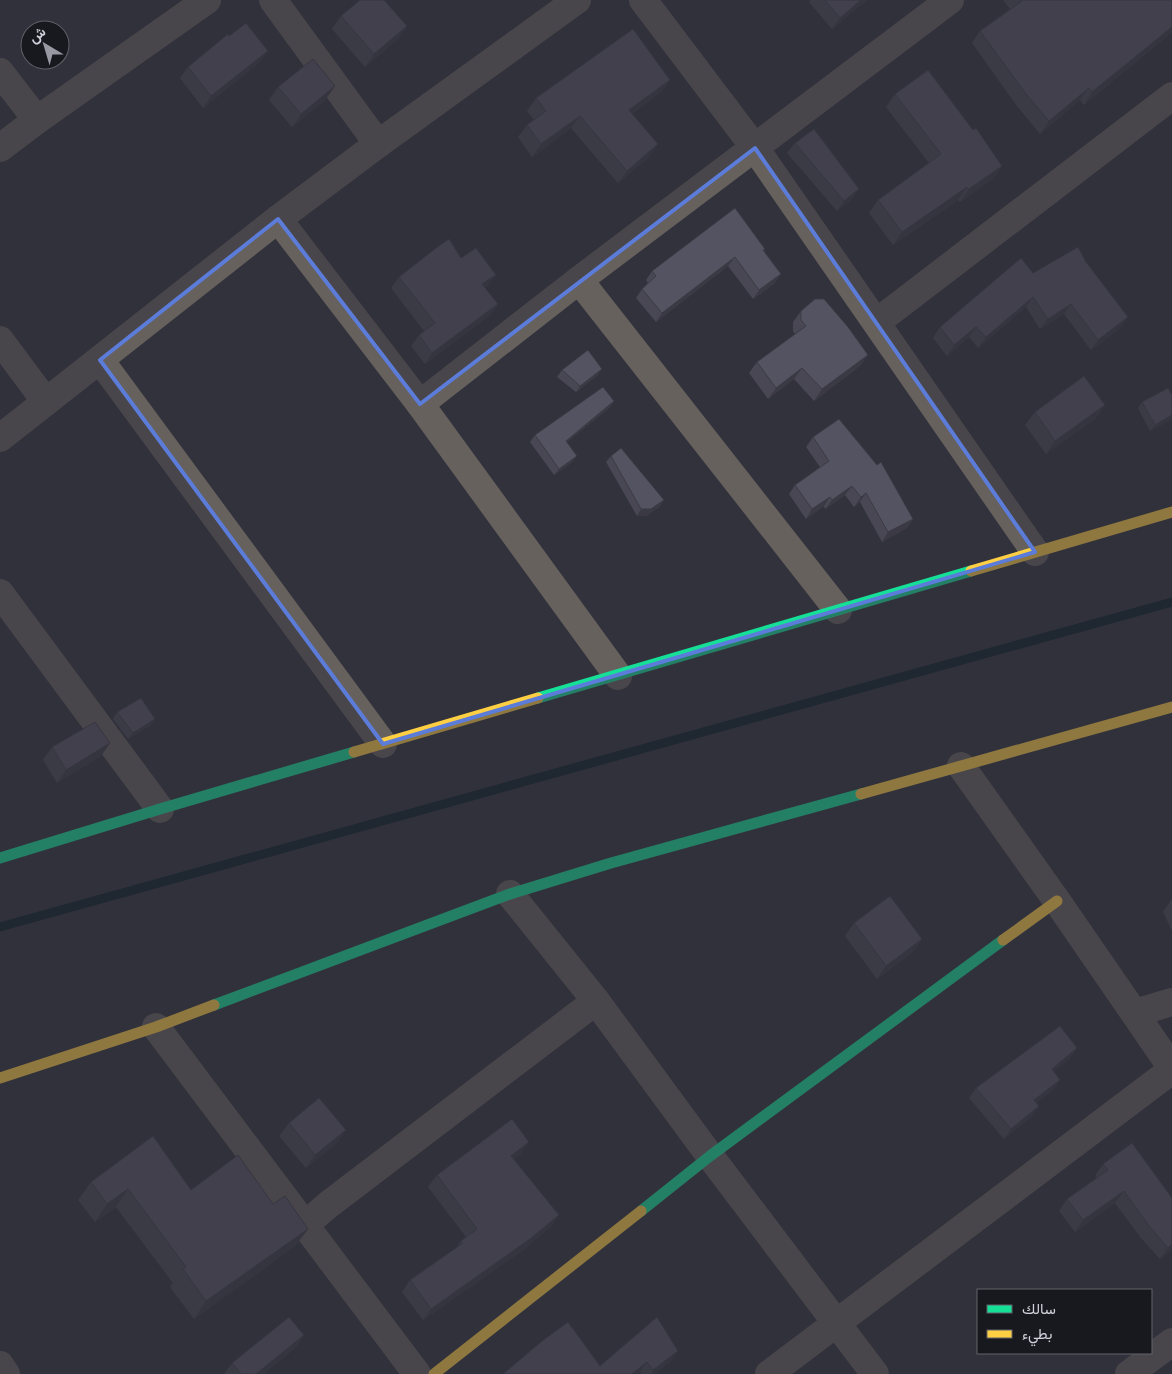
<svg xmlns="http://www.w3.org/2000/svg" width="1172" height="1374" font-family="'Source Sans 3',Vazirmatn,sans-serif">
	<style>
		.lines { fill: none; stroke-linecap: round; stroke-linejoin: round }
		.stream { stroke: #0a1e23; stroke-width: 9 }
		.street { stroke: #67615e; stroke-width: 28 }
		.fast { stroke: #16e098; stroke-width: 11 }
		.slow { stroke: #ffcf43; stroke-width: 11 }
		.wall { fill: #484753 }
		.shaded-wall { fill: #3b3a44 }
		.building { fill: #545361; stroke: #3b3a44 }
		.marked { fill: none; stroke: #5c7cd9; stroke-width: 4; stroke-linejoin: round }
	</style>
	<rect width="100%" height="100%" fill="#32323c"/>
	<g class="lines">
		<path class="stream" d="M0,927L1172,602"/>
		<g class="street">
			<path d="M273,0L378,144"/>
			<path d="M643,0L755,148L1035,552"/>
			<path d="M0,72L37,120"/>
			<path d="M0,148L37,120L207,0"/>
			<path d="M278,219L420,404L618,676"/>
			<path d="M579,280L838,610"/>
			<path d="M877,322L1172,96"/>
			<path d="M0,340L46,402"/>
			<path d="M100,360L383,744"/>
			<path d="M420,404L579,280L950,0"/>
			<path d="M0,438L278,219L378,144L577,0"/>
			<path d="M0,593L160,809"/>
			<path d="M961,766L1057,901L1172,1068"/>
			<path d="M510,894L596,1001L710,1156L875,1374"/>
			<path d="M1135,1013L1172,1002"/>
			<path d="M156,1027L417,1374"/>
			<path d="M305,1225L328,1205L596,1001"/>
			<path d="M0,1365L6,1374"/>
			<path d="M769,1374L1172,1070"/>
			<path d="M1129,1374L1172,1342"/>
		</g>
		<g class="fast">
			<path d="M538,698L971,571"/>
			<path d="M0,858L160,809L354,752"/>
			<path d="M214,1005L510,894L611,863L861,794"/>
			<path d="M641,1211L710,1156L1003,940"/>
		</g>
		<g class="slow">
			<path d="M971,571L1172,512"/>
			<path d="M354,752L538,698"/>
			<path d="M861,794L1172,707"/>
			<path d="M1003,940L1057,901"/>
			<path d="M0,1078L156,1027L214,1005"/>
			<path d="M434,1374L641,1211"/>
		</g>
	</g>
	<g class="wall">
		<path d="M810,0H867L832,29L809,2Z"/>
		<path d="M1003,0H1172V32L1084,105L1080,100L1040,134L1017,106L972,43L980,31L1010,9Z"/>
		<path d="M341,16L407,26L398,39L365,67L332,29Z"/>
		<path d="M260,62L203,108L180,78L188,67Z"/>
		<path d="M670,80L661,92L632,114L649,157L618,183L571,128L532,157L518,137L527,125L534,120L527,111L536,98Z"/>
		<path d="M278,87L326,99L292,127L269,100Z"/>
		<path d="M895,94L973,130L1002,166L993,179L960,202L958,200L893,245L869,213L878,200L929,163L886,107Z"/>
		<path d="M795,143L859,189L851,200L837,211L787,153Z"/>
		<path d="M765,249L764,250L775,283L753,299L728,266L656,322L636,298L642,289L648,283L646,280L652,271Z"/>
		<path d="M461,258L488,286L485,288L498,304L490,315L425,364L411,346L419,335L424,331L391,288L399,277Z"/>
		<path d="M1033,273L1120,328L1091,350L1064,314L1040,329L1026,307L978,348L969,337L947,356L933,338L940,327Z"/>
		<path d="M801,311L860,366L814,401L794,379L768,399L749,373L757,362L795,334L793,331V322Z"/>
		<path d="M562,370L598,375L576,392L557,377Z"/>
		<path d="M614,401L609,408L567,442L572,462L554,475L530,442L535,435Z"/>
		<path d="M1142,402L1172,419L1150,431L1138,408Z"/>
		<path d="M1105,405L1096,418L1046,454L1025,425L1035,412Z"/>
		<path d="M813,437L913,519L907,528L882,542L860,502L854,507L845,495L825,509L824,506L806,519L789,494L795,485L820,467L806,447Z"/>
		<path d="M611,456L664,500L659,507L646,516H637L606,462Z"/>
		<path d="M117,712L151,725L128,739L113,719Z"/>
		<path d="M110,743L101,756L57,783L43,760L52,747Z"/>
		<path d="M1172,899V931L1163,912Z"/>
		<path d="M854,923L922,939L913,952L877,979L845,936Z"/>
		<path d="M1077,1048L1070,1058L1054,1071L1053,1090L1036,1103L1039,1106L1032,1116L1004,1139L969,1098L976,1088Z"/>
		<path d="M289,1123L337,1143L306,1168L279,1136Z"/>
		<path d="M521,1154L514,1159L559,1215L551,1226L522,1251L423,1320L402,1292L410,1280L456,1248L461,1241L466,1237L428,1187L437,1175Z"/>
		<path d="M1103,1164L1172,1249L1160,1259L1141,1238L1115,1203L1075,1232L1059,1211L1067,1199L1097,1178L1095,1176Z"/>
		<path d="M91,1182L191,1190L273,1204L308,1229L295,1246L194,1319L170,1287L173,1283L116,1207L95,1222L78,1200Z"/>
		<path d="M304,1335L295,1348L263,1374H224L232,1363Z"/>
		<path d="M671,1361L654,1374H642L640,1372L637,1374H503Z"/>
	</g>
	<g class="shaded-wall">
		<path d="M861,0H867L832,29L840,18Z"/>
		<path d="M407,26L398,39L365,67L374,54Z"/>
		<path d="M1172,27V32L1084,105L1092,92Z"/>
		<path d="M268,51L260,62L203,108L211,96Z"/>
		<path d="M670,80L661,92L620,123L629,110Z"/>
		<path d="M335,86L326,99L292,127L301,114Z"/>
		<path d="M1089,88L1080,100L1040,134L1049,121Z"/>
		<path d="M580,116L571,128L532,157L541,144Z"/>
		<path d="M658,144L649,157L618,183L627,171Z"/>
		<path d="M1002,166L993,179L960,202L969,189Z"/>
		<path d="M967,187L958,200L893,245L902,232Z"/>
		<path d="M859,189L851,200L837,211L844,201Z"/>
		<path d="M735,257L728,266L656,322L662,313Z"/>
		<path d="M781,274L775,283L753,299L759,290Z"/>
		<path d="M496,275L488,286L475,295L482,284Z"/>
		<path d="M1033,297L1026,307L978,348L986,337Z"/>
		<path d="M498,304L490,315L425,364L432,353Z"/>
		<path d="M1071,304L1064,314L1040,329L1048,319Z"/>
		<path d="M1128,317L1120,328L1091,350L1098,340Z"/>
		<path d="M976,327L969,337L947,356L954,345Z"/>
		<path d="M868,355L860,366L814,401L822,389Z"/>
		<path d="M802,368L794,379L768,399L776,388Z"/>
		<path d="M602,369L598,375L576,392L580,386Z"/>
		<path d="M614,401L609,408L561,447L566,441Z"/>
		<path d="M1105,405L1096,418L1046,454L1055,441Z"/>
		<path d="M1172,415V419L1150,431L1155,425Z"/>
		<path d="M577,456L572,462L554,475L559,469Z"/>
		<path d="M852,486L845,495L825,509L832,500Z"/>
		<path d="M866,493L860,502L854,507L861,497Z"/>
		<path d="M830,497L824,506L806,519L812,509Z"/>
		<path d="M664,500L659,507L646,516H637L641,509Z"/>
		<path d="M913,519L907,528L882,542L888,532Z"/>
		<path d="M155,719L151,725L128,739L133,733Z"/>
		<path d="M110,743L101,756L57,783L66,770Z"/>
		<path d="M922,939L913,952L877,979L886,966Z"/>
		<path d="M1077,1048L1070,1058L1045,1079L1052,1069Z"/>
		<path d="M1060,1080L1053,1090L1027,1110L1034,1100Z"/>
		<path d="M1039,1106L1032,1116L1004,1139L1011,1129Z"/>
		<path d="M346,1130L337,1143L306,1168L315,1155Z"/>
		<path d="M529,1142L521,1154L503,1167L511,1156Z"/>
		<path d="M128,1189L116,1207L95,1222L107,1204Z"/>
		<path d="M1124,1191L1115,1203L1075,1232L1083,1220Z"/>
		<path d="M559,1215L551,1226L522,1251L423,1320L431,1309Z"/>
		<path d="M308,1229L295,1246L194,1319L206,1301Z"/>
		<path d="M1172,1244V1249L1160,1259L1168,1248Z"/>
		<path d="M304,1335L295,1348L263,1374H256Z"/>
		<path d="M678,1351L671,1361L654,1374H651L653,1370Z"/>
		<path d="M647,1362L640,1372L637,1374H632Z"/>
	</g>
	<g class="building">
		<path d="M360,0H384L407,26L374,54L341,16Z"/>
		<path d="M825,0H861L840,18Z"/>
		<path d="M1021,0H1172V27L1092,92L1089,88L1049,121L1026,94L980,31L1022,1Z"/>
		<path d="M246,23L268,51L211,96L188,67L228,34L229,36Z"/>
		<path d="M633,29L670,80L629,110L658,144L627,171L580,116L541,144L527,125L546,111L536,98Z"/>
		<path d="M313,59L335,86L301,114L278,87Z"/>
		<path d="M928,70L973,130L976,128L1002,166L969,189L967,187L902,232L878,200L941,154L895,94Z"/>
		<path d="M814,129L859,189L844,201L795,143Z"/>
		<path d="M735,208L765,249L763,250L781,274L759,290L735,257L662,313L642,289L656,276L652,271Z"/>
		<path d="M449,239L461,258L476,248L496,275L482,284L498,304L432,353L419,335L435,323L399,277L436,248Z"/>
		<path d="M1078,247L1086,262L1128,317L1098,340L1071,304L1048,319L1033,297L986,337L976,327L954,345L940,327L1021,258L1033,273Z"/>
		<path d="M815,299H824L848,327L868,355L822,389L802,368L776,388L757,362L806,326L801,320V311Z"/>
		<path d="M588,350L602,369L580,386L562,370Z"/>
		<path d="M1084,376L1105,405L1055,441L1035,412Z"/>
		<path d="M603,387L614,401L566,441L577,456L559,469L535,435Z"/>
		<path d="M1168,388L1172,395V415L1155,425L1142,402Z"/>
		<path d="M839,419L877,465L881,462L913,519L888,532L866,493L861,497L852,486L832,500L830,497L812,509L795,485L829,461L813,437Z"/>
		<path d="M621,448L664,500L651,509H641L611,456Z"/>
		<path d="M141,698L155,719L133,733L117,712Z"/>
		<path d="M95,722L110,743L66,770L52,747Z"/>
		<path d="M890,896L922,939L886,966L854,923Z"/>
		<path d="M1060,1026L1077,1048L1052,1069L1060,1080L1034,1100L1039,1106L1011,1129L976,1088Z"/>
		<path d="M319,1098L346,1130L315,1155L289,1123Z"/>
		<path d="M512,1119L529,1142L511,1156L559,1215L530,1239L431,1309L410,1280L463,1243L461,1241L477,1229L437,1175Z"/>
		<path d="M153,1136L191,1190L238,1155L273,1204L285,1196L308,1229L206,1301L183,1269L186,1267L128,1189L107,1204L91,1182Z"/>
		<path d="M1132,1143L1172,1198V1244L1168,1248L1149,1226L1124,1191L1083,1220L1067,1199L1108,1170L1103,1164Z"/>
		<path d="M289,1317L304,1335L256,1374H241L232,1363Z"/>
		<path d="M657,1317L678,1351L653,1370L647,1362L632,1374H503L542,1341L568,1322L600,1366Z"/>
	</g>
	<path d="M0 0H1172V1374H0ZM755,148L1035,552L383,744L100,360L278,219L420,404Z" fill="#32323c" fill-opacity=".55" fill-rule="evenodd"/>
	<path class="marked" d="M755,148L1035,552L383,744L100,360L278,219L420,404Z"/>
	<rect x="977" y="1289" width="175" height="65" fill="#18181f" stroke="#62626a"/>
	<rect x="987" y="1305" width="25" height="8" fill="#16e098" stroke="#62626a"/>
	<text x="1022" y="1314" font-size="15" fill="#d1d1db">سالك</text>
	<rect x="987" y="1330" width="25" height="8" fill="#ffcf43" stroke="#62626a"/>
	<text x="1022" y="1339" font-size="15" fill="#d1d1db">بطيء</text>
	<g transform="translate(45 45) rotate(322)"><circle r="24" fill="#18181f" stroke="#62626a"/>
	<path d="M0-4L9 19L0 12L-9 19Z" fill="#9999a3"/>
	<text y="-8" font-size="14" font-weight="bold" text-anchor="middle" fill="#d1d1db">ش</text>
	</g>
</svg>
